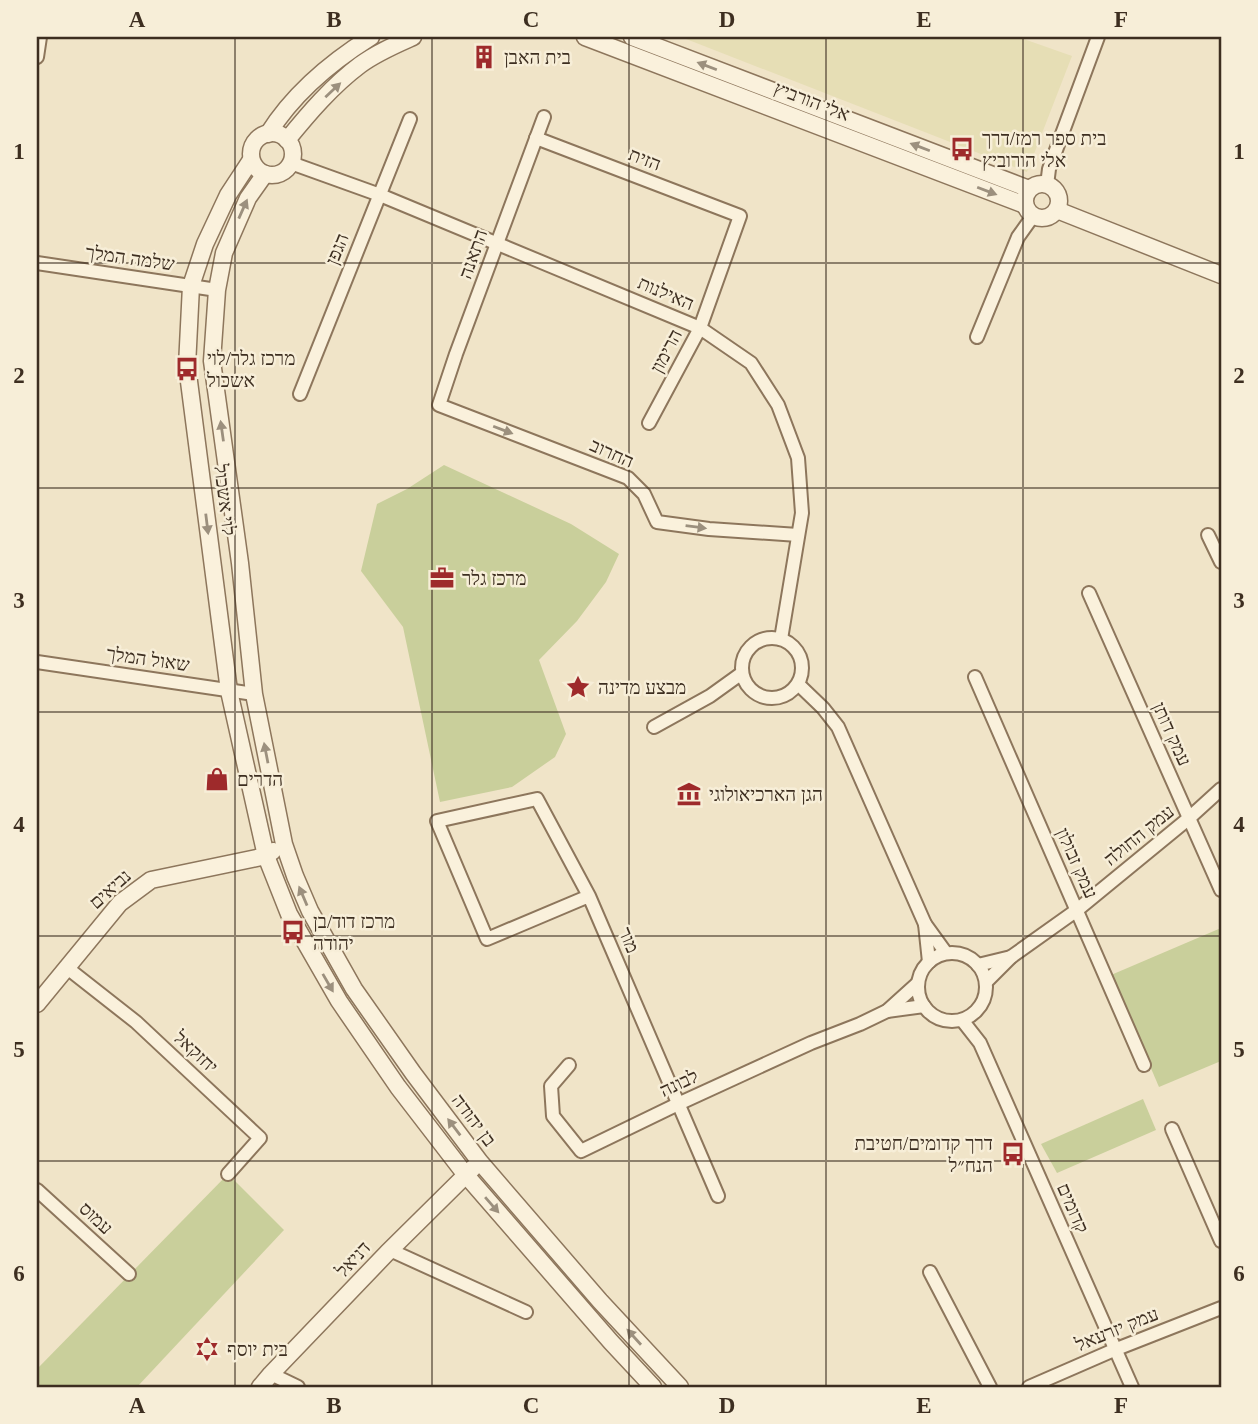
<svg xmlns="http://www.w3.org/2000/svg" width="1258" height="1424" font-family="'Times New Roman','Noto Sans Hebrew',serif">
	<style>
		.farmland { fill: #e6deb5 }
		.green { fill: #c9cf9b }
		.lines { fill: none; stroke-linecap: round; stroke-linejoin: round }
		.minor-casing { stroke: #8d765c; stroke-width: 16 }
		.tertiary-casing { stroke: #8d765c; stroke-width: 19 }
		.minor { stroke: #faf1dc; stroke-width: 12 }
		.tertiary { stroke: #faf1dc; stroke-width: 16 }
		.oneway { fill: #9c907e }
		.grid { fill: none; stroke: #3d2e20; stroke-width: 2; stroke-opacity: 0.55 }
		.labels { text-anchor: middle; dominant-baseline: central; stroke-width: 5; stroke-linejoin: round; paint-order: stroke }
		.poi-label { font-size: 19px; fill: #3d2e20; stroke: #f7eed8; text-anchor: start }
		.street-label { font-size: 19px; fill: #3d2e20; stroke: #f7eed8 }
		.neatline { fill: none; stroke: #3d2e20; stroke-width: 2.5 }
		.grid-label { font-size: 23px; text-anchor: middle; font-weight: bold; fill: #3d2e20 }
	</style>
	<rect width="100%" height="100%" fill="#f0e4c8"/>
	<path class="farmland" d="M681,37H1018L1072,56L1027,172Z"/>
	<g class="green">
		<path d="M444,465L571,524L619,554L606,582L577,621L539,660L566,734L555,757L512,787L440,802L403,627L361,571L377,504L407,489Z"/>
		<path d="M1221,928V1061L1159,1087L1111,975Z"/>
		<path d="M1143,1099L1156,1130L1057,1173L1041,1144Z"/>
		<path d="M228,1174L284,1230L137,1387H37V1369Z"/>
	</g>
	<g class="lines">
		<g class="minor-casing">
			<g id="minor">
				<path d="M37,57L40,37"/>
				<path d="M544,117L456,354L439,405L628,478L644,494L657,522L709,529L798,535"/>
				<path d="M536,138L740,216L700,328L649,423"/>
				<path d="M291,163L380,195L700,328L751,363L778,405L798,458L802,513L781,639"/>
				<path d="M1047,185L1049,169L1098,37"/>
				<path d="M37,263L217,290"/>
				<path d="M977,337L1018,237L1033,216"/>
				<path d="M300,394L410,119"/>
				<path d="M1208,535L1221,562"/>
				<path d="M1089,593L1221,890"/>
				<circle cx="772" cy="668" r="30"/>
				<path d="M37,662L254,694"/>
				<path d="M975,677L1144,1065"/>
				<path d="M798,684L823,708L838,727L925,924L946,953"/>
				<path d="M654,727L710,696L742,673"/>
				<path d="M589,896L487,939L437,821L537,799L589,896L718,1196"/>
				<path d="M925,924L929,962"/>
				<circle cx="952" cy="987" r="34"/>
				<path d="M978,965L1011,957"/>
				<path d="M66,967L136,1022L260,1138L228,1174"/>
				<path d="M986,982L1011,957L1077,910L1188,819L1221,789"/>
				<path d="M887,1011L924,1006"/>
				<path d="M962,1020L980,1043L1132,1387"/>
				<path d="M569,1065L551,1086L553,1116L581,1151L678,1104L811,1043L860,1024L887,1011L918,983"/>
				<path d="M1172,1129L1221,1241"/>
				<path d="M37,1190L129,1274"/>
				<path d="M390,1250L526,1312"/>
				<path d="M930,1272L990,1387"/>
				<path d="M271,1374L298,1387"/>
				<path d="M1029,1387L1114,1350L1221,1308"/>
			</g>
		</g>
		<g class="tertiary-casing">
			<g id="tertiary">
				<path d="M585,37L1025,205"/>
				<path d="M632,37L1029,189"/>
				<circle cx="272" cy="154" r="21"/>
				<path d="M268,134C293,94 331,62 371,37"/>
				<path d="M287,140C309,113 332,86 360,65C376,53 395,45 413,37"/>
				<path d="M251,160L228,195L205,244L191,286L187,366L229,691L266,856L289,914L339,1001L398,1087L465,1174L611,1342L653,1387"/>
				<path d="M265,174L248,198L224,253L217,290L212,361L240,563L254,694L284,844L295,876L310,911L354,989L413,1073L480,1162L600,1301L680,1387"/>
				<circle cx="1042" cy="201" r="17"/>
				<path d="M1057,210L1221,275"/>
				<path d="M37,1004L120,903L151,880L266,856L273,851"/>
				<path d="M260,1387L271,1374L387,1253L473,1168"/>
			</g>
		</g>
		<use href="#minor" class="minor"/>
		<use href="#tertiary" class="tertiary"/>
	</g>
	<defs><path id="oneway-solid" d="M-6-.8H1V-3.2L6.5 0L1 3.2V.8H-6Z" transform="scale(1.75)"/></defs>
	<g class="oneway">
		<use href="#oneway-solid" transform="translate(707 66) rotate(-159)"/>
		<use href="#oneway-solid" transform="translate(333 90) rotate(-43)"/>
		<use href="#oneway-solid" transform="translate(920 147) rotate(-159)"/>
		<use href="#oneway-solid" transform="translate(987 191) rotate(21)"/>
		<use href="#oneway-solid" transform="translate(243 209) rotate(-66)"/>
		<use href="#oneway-solid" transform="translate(503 430) rotate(21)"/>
		<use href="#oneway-solid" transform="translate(222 431) rotate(-98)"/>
		<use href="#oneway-solid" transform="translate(207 524) rotate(83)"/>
		<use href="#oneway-solid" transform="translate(696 527) rotate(7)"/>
		<use href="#oneway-solid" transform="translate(266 753) rotate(-101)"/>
		<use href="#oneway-solid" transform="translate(303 896) rotate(-113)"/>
		<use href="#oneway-solid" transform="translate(328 983) rotate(60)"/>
		<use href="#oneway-solid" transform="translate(454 1127) rotate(-127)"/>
		<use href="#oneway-solid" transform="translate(492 1205) rotate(49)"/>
		<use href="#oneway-solid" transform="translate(634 1337) rotate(-132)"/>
	</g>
	<path class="grid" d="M235,37V1387M432,37V1387M629,37V1387M826,37V1387M1023,37V1387M37,263H1221M37,488H1221M37,712H1221M37,936H1221M37,1161H1221"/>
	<defs>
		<g id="building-bare" transform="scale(1.89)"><path d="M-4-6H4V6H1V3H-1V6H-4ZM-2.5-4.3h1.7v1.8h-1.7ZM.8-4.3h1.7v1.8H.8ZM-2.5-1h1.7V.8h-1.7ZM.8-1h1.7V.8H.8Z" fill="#9e2a2b" stroke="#f7eed8" stroke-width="2.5" paint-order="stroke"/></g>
		<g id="bus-bare" transform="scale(1.89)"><path d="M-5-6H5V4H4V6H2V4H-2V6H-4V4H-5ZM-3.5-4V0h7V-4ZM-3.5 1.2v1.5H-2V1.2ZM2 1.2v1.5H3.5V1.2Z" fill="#9e2a2b" stroke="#f7eed8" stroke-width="2.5" paint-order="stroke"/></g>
		<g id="office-bare" transform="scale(1.89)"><path d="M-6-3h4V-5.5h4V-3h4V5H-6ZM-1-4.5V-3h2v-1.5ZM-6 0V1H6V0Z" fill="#9e2a2b" stroke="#f7eed8" stroke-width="2.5" paint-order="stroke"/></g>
		<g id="sight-bare" transform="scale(1.89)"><path d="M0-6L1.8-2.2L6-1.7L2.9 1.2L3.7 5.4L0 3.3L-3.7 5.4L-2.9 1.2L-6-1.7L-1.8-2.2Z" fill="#9e2a2b" stroke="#f7eed8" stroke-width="2.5" paint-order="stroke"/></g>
		<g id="shop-bare" transform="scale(1.89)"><path d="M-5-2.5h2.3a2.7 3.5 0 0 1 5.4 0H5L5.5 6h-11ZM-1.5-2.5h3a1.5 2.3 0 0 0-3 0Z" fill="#9e2a2b" stroke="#f7eed8" stroke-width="2.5" paint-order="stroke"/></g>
		<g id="museum-bare" transform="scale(1.89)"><path d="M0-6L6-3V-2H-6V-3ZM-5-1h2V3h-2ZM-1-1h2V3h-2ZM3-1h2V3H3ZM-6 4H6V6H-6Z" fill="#9e2a2b" stroke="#f7eed8" stroke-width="2.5" paint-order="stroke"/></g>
		<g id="synagogue-bare" transform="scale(1.89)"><path d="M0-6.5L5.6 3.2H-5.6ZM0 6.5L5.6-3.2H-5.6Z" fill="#9e2a2b" stroke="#f7eed8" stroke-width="2.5" paint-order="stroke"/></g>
	</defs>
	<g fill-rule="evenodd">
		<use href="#building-bare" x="484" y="57"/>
		<use href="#bus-bare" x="962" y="149"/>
		<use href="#bus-bare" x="187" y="369"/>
		<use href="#office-bare" x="442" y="578"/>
		<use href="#sight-bare" x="578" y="687"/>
		<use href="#shop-bare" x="217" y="779"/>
		<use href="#museum-bare" x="689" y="794"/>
		<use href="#bus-bare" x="293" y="932"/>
		<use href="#bus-bare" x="1013" y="1154"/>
		<use href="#synagogue-bare" x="207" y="1349"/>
	</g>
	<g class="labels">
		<g class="poi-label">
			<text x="504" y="57">בית האבן</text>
			<text x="982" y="138">בית ספר רמז/דרך<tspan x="982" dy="22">אלי הורוביץ</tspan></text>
			<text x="207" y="358">מרכז גלר/לוי<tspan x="207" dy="22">אשכול</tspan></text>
			<text x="462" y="578">מרכז גלר</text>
			<text x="598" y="687">מבצע מדינה</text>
			<text x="237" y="779">הדרים</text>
			<text x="709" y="794">הגן הארכיאולוגי</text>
			<text x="313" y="921">מרכז דוד/בן<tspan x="313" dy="22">יהודה</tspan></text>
			<text x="993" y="1143" text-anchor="end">דרך קדומים/חטיבת<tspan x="993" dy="22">הנח״ל</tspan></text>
			<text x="227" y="1349">בית יוסף</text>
		</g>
		<g class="street-label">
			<text transform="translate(812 101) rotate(21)">אלי הורביץ</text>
			<text transform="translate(645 159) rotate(21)">הזית</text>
			<text transform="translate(337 249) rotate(-68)">הגפן</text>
			<text transform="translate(473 254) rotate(-70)">התאנה</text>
			<text transform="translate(130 258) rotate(8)">שלמה המלך</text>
			<text transform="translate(666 293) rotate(23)">האילנות</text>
			<text transform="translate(666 351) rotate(-62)">הרימון</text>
			<text transform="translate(612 453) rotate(24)">החרוב</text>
			<text transform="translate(225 500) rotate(83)">לוי אשכול</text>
			<text transform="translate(148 659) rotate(8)">שאול המלך</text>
			<text transform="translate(1172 734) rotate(66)">עמק דותן</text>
			<text transform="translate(1139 835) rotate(-39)">עמק החולה</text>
			<text transform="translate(1077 863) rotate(66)">עמק זבולון</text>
			<text transform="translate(110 889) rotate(-42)">נביאים</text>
			<text transform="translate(629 940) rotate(67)">מור</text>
			<text transform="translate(196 1052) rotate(43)">יחזקאל</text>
			<text transform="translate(679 1083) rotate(-25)">לבונה</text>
			<text transform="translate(474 1120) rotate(53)">בן יהודה</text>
			<text transform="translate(1073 1208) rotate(66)">קדומים</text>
			<text transform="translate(96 1218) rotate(43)">עמוס</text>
			<text transform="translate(353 1259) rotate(-47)">דניאל</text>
			<text transform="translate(1117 1329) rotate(-22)">עמק יזרעאל</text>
		</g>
	</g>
	<rect width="1258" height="1424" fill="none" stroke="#f7eed8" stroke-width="77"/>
	<rect x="38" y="38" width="1182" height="1348" class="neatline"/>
	<g class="grid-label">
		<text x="137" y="27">A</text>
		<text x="334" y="27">B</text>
		<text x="531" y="27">C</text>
		<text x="727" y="27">D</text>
		<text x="924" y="27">E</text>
		<text x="1121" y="27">F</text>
		<text x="19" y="159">1</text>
		<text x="1239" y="159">1</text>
		<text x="19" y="383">2</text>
		<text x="1239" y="383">2</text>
		<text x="19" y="608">3</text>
		<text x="1239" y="608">3</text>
		<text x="19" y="832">4</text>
		<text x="1239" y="832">4</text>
		<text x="19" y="1057">5</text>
		<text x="1239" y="1057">5</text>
		<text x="19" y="1281">6</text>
		<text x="1239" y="1281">6</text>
		<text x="137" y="1413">A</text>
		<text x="334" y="1413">B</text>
		<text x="531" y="1413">C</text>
		<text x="727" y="1413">D</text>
		<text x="924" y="1413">E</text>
		<text x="1121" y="1413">F</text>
	</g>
</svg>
